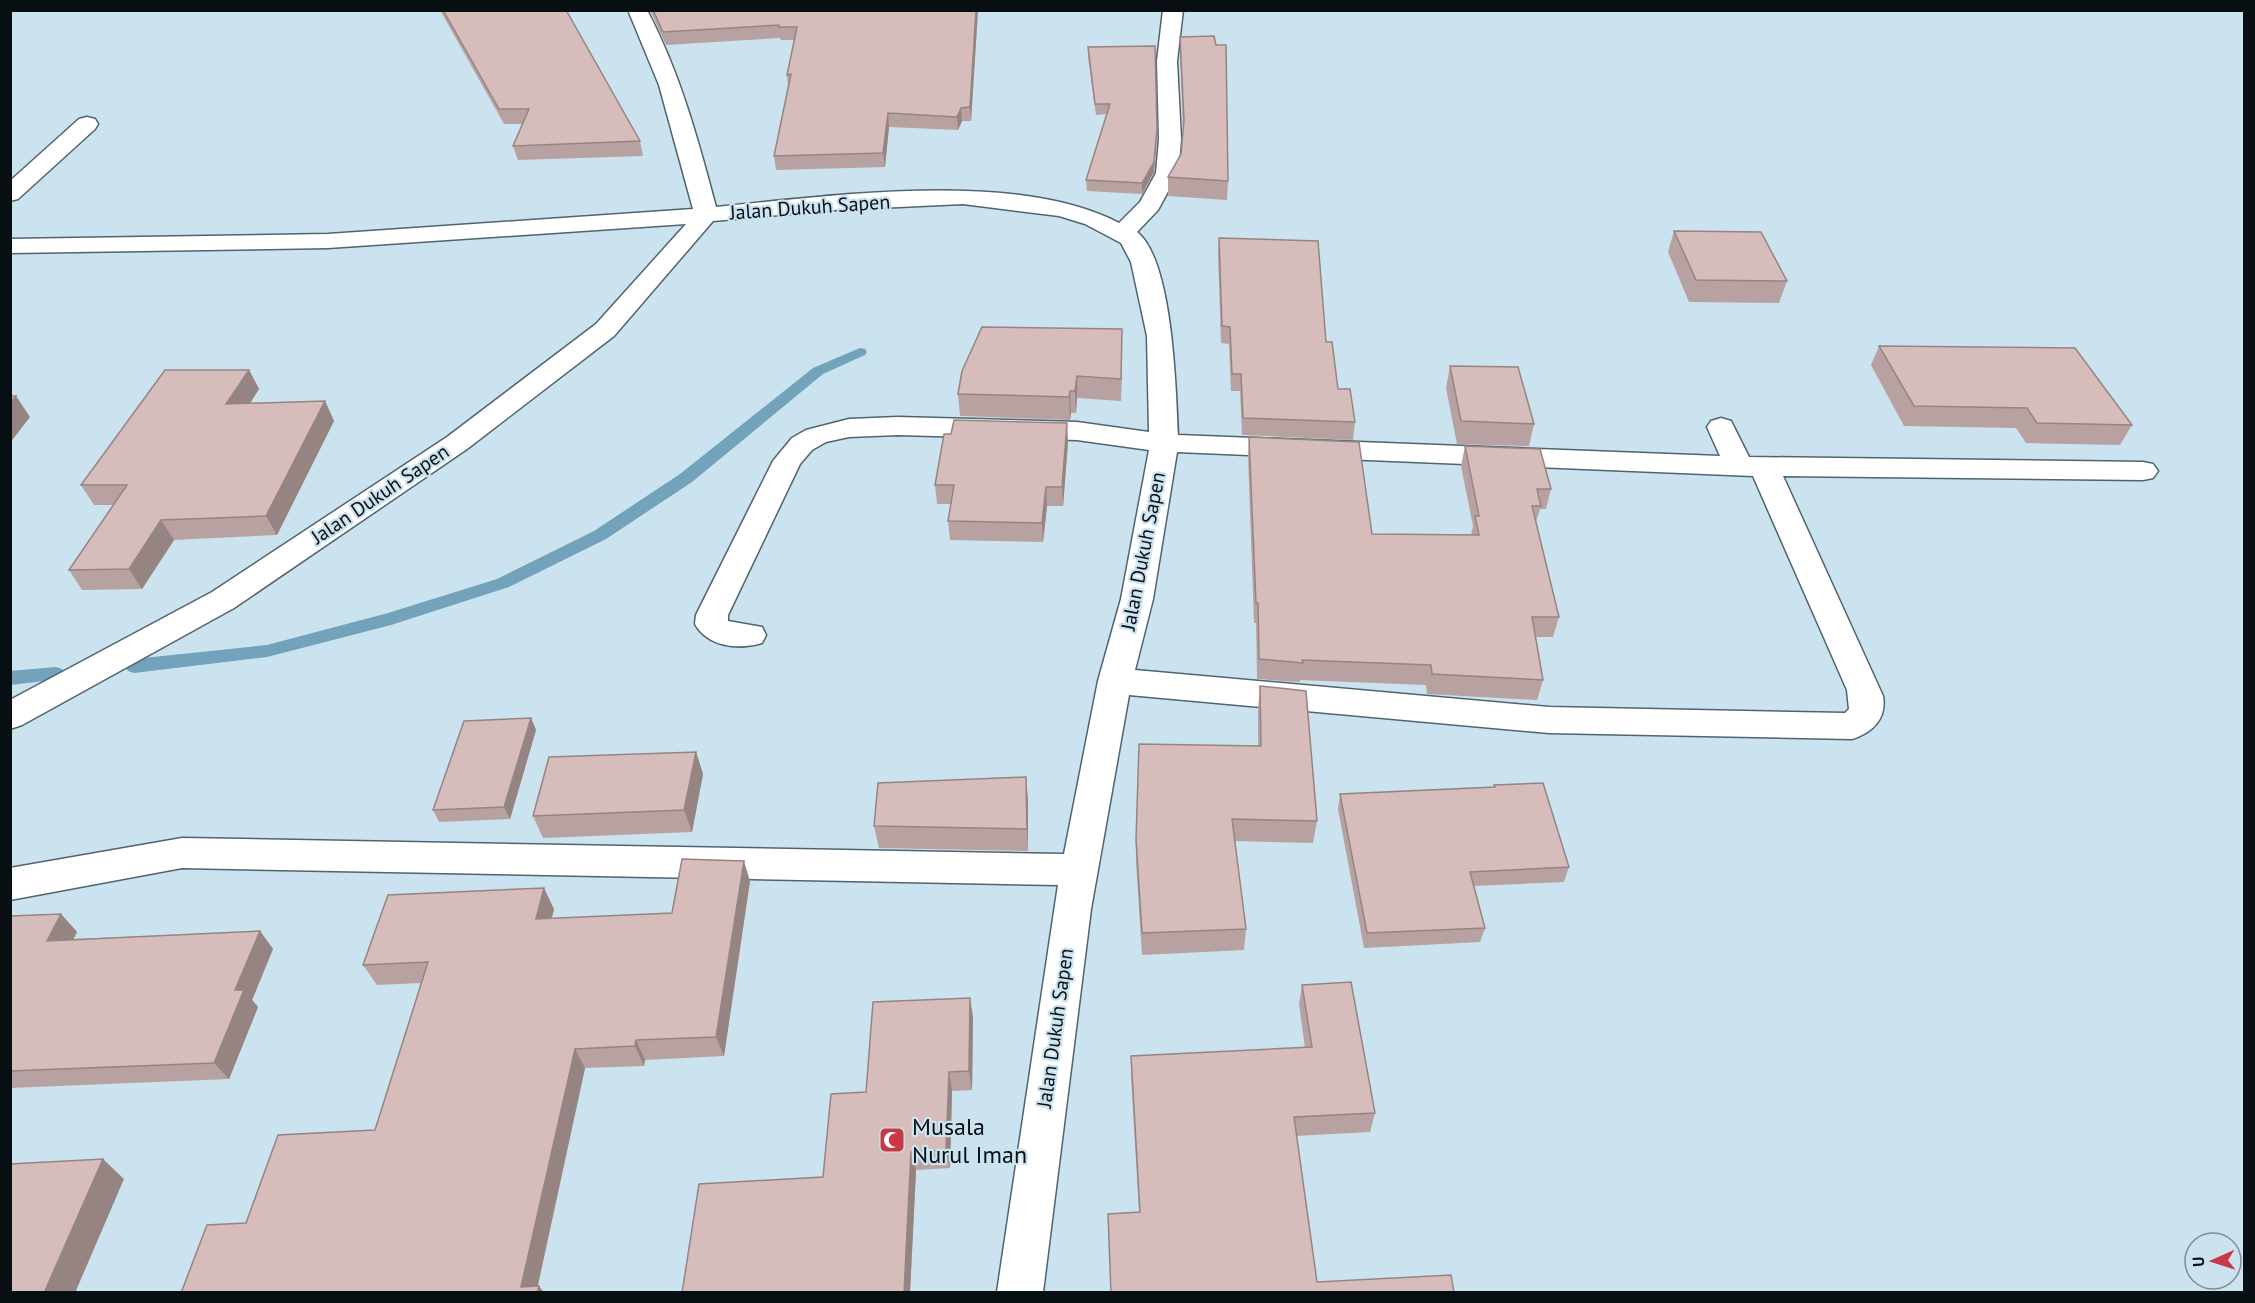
<svg xmlns="http://www.w3.org/2000/svg" width="2255" height="1303" font-family="'PT Sans',sans-serif">
	<style>
		.lines { fill: none; stroke-linecap: round; stroke-linejoin: round }
		.stream { fill: #73a2bb; fill-rule: evenodd }
		.street-casing { stroke: #50646f; stroke-width: 3 }
		.street { fill: #fff; fill-rule: evenodd }
		.wall { fill: #b8a2a1 }
		.shaded-wall { fill: #968483 }
		.building { fill: #d6bcbb; stroke: #968483; stroke-width: 1.5 }
		.labels { text-anchor: middle; dominant-baseline: central; stroke-width: 4.5; stroke-linejoin: round; paint-order: stroke }
		.street-label { font-size: 20px; fill: #080f13; stroke: #cbe2ef }
		.near-poi-label { font-size: 24px; fill: #080f13; stroke: #cbe2ef; text-anchor: start }
	</style>
	<rect width="100%" height="100%" fill="#cbe2ef"/>
	<g class="lines">
		<g class="stream">
			<path d="M860,348L865,349L867,352L865,355L823,374L692,482L606,539L509,587L391,625L267,657L134,673L128,671L125,666L128,661L134,659L267,645L388,613L497,579L594,531L680,474L813,368Z"/>
			<path d="M56,667L62,669L65,674L62,679L10,685V671Z"/>
		</g>
		<g class="street-casing">
			<g id="street">
				<path d="M628,10H647C680,73 698,139 716,207C831,196 1015,169 1119,223L1140,202L1156,173L1159,139L1157,61L1163,10H1183L1177,61L1181,139L1178,173L1158,210L1137,232C1173,260 1176,391 1178,435L1720,456L1707,427L1711,421L1721,418L1731,421L1749,457L2143,462L2153,464L2158,471L2153,478L2143,480L1783,476L1883,696C1887,719 1872,733 1852,739L1549,733L1129,695L1091,909L1043,1292H997L1058,885L182,868L10,900V868L182,838L1064,854L1098,681L1121,599L1149,450L1077,440L898,435L849,437L826,442L812,450L800,464L728,615V621L762,627L766,635L762,643C738,650 708,647 695,624L696,615L773,461L792,438L806,430L849,419L898,417L1077,422L1149,432L1147,336L1131,262L1121,243L1085,224L1059,216L963,204L835,210L713,221L614,336L467,449L234,608L22,725L10,729V700L212,592L447,437L596,324L686,224L328,248L10,253V239L328,234L693,209L659,85ZM1177,452L1753,476L1847,690L1849,709L1845,713L1549,707L1135,670L1153,599Z"/>
				<path d="M87,117L95,119L98,124L95,129L18,199L10,201V181L79,119Z"/>
			</g>
		</g>
		<use href="#street" class="street"/>
	</g>
	<g class="wall">
		<path d="M440,10H566L640,141L643,156L518,160L513,146L523,124H504Z"/>
		<path d="M650,10H978L971,121H962L958,130L889,127L885,167L776,170L774,156L788,86L787,75L794,40H781L780,38L666,45Z"/>
		<path d="M1180,37L1228,181L1227,200L1168,196V177L1181,154L1183,130L1180,55Z"/>
		<path d="M1088,47L1157,139L1154,172L1142,194L1087,191L1086,180L1107,114L1096,115L1088,57Z"/>
		<path d="M1674,231L1787,281L1779,303L1689,302L1668,252Z"/>
		<path d="M1219,238L1326,342L1338,389L1355,422L1353,440L1242,435L1240,391H1231L1229,344L1221,343L1218,255Z"/>
		<path d="M1122,329L1121,401L1077,398L1076,413H1071L1070,420L960,416L958,394Z"/>
		<path d="M1879,346L2132,425L2120,445L2026,443L2016,428L1904,426L1871,365Z"/>
		<path d="M1450,366L1534,424L1529,446L1457,444L1446,388Z"/>
		<path d="M249,370L259,389L250,403L325,401L334,421L277,535L174,540L142,589L82,590L69,570L113,505H94L81,485Z"/>
		<path d="M1249,437L1372,534L1471,535L1473,526L1461,466L1465,446L1551,489L1546,509H1540L1536,522L1559,617L1553,637H1535L1543,680L1537,700L1427,694L1426,685L1300,680V682L1257,679L1256,623H1254L1248,457Z"/>
		<path d="M1068,442L1063,506H1047L1043,542L950,540L948,521L951,504H937L935,485Z"/>
		<path d="M1260,686L1317,821L1313,843L1235,841L1246,929L1244,950L1142,955L1136,862V840L1258,746V709Z"/>
		<path d="M531,718L536,730L510,819L439,822L433,810Z"/>
		<path d="M696,752L703,774L692,832L543,838L533,816Z"/>
		<path d="M1494,785L1569,867L1564,882L1474,886L1485,928L1480,942L1364,948L1338,809L1340,794L1493,788Z"/>
		<path d="M1028,799V851L879,848L874,826Z"/>
		<path d="M750,881L724,1056L645,1060L644,1066L585,1068L538,1286H539L544,1293H181L246,1223L375,1130L421,983L377,985L363,965L554,909L552,918L672,913Z"/>
		<path d="M61,914L77,932L73,939L260,931L273,949L252,1000L258,1007L229,1079L10,1088V916Z"/>
		<path d="M1302,985L1375,1113L1370,1132L1296,1136L1317,1282L1111,1293L1139,1212L1131,1075V1056L1305,1048L1299,1004Z"/>
		<path d="M973,1017L972,1090L952,1091L950,1168L916,1170L910,1293H682L823,1177L866,1092Z"/>
	</g>
	<g class="shaded-wall">
		<path d="M976,10H978L971,121L970,107Z"/>
		<path d="M961,108L962,121L958,130L957,117Z"/>
		<path d="M888,113L889,127L885,167L883,153Z"/>
		<path d="M1157,128L1154,172L1142,194V183Z"/>
		<path d="M1122,329V351L1121,401V379Z"/>
		<path d="M249,370L259,389L237,424L226,404Z"/>
		<path d="M1077,376V398L1076,413L1075,391Z"/>
		<path d="M1070,391L1071,413L1070,420L1069,397Z"/>
		<path d="M16,396L30,417L10,443V403Z"/>
		<path d="M325,401L334,421L277,535L266,516Z"/>
		<path d="M1067,423L1068,442L1063,506L1062,487Z"/>
		<path d="M1046,487L1047,506L1043,542L1042,523Z"/>
		<path d="M161,520L174,540L142,589L129,569Z"/>
		<path d="M531,718L536,730L510,819L504,807Z"/>
		<path d="M696,752L703,774L692,832L684,810Z"/>
		<path d="M1026,777L1028,799V851L1027,829Z"/>
		<path d="M744,861L750,881L724,1056L716,1037Z"/>
		<path d="M544,888L554,909L546,939L536,919Z"/>
		<path d="M61,914L77,932L64,958L47,941Z"/>
		<path d="M260,931L273,949L252,1000L258,1007L229,1079L214,1063L235,990Z"/>
		<path d="M970,998L973,1017L972,1090L969,1071Z"/>
		<path d="M636,1040L645,1060L644,1066L635,1046Z"/>
		<path d="M575,1049L585,1068L536,1293L521,1287Z"/>
		<path d="M949,1072L952,1091L950,1168L946,1150Z"/>
		<path d="M911,1152L916,1170L910,1293H904Z"/>
		<path d="M103,1159L124,1179L75,1293H44Z"/>
		<path d="M539,1286L544,1293H537Z"/>
	</g>
	<g class="building">
		<path d="M443,10H566L640,141L513,146L529,109H499Z"/>
		<path d="M653,10H976L970,107L961,108L957,117L888,113L883,153L774,156L791,74L787,75L797,27H779V25L663,32Z"/>
		<path d="M1214,36L1216,45H1226L1228,181L1168,177L1181,154L1184,120L1180,37Z"/>
		<path d="M1155,46L1157,128L1154,162L1142,183L1086,180L1110,104H1095L1088,47Z"/>
		<path d="M1674,231L1761,232L1787,281L1696,280Z"/>
		<path d="M1219,238L1318,241L1326,342H1332L1338,389H1350L1355,422L1243,418L1241,374H1232L1230,327L1222,326Z"/>
		<path d="M982,327L1122,329L1121,379L1077,376L1075,391H1070L1069,397L958,394L962,371Z"/>
		<path d="M1879,346L2075,348L2132,425L2037,423L2027,408L1914,406Z"/>
		<path d="M1450,366L1518,367L1534,424L1461,421Z"/>
		<path d="M165,370H249L226,404L325,401L266,516L161,520L129,569L69,570L127,485H81Z"/>
		<path d="M10,396H16L10,403Z"/>
		<path d="M954,420L1067,423L1062,487H1046L1042,523L948,521L954,485H935L944,434H951Z"/>
		<path d="M1249,437L1359,442L1372,534L1479,535L1475,516H1479L1465,446L1540,449L1551,489H1537L1541,506H1532L1559,617H1532L1543,680L1432,674L1431,665L1302,660L1303,663L1259,659L1258,603H1256Z"/>
		<path d="M1260,686L1306,691L1317,821L1232,819L1246,929L1142,933L1136,840L1139,744L1261,746Z"/>
		<path d="M531,718L504,807L433,810L464,721Z"/>
		<path d="M696,752L684,810L533,816L549,757Z"/>
		<path d="M1026,777L1027,829L874,826L878,783Z"/>
		<path d="M1543,783L1569,867L1470,872L1485,928L1367,933L1340,794L1495,787L1494,785Z"/>
		<path d="M682,859L744,861L716,1037L636,1040L635,1046L575,1049L521,1287L539,1286L537,1293H181L207,1225L246,1223L278,1135L375,1130L428,962L363,965L388,895L544,888L536,919L672,913Z"/>
		<path d="M61,914L47,941L260,931L235,990H244L214,1063L10,1071V916Z"/>
		<path d="M1351,982L1375,1113L1294,1117L1317,1282L1451,1275L1454,1293H1111L1108,1214L1140,1212L1131,1056L1312,1047L1302,985Z"/>
		<path d="M970,998L969,1071L949,1072L946,1150L911,1152L904,1293H682L699,1184L823,1177L831,1094L866,1092L873,1002Z"/>
		<path d="M103,1159L44,1293H10V1164Z"/>
	</g>
	<defs>
		<g id="mosque-square" transform="scale(1.35)"><rect x="-9" y="-9" width="18" height="18" rx="4" fill="#c83845" stroke="#cbe2ef"/><path d="M3.5-4.9A6 6 0 1 0 3.5 4.9A5 5 0 1 1 3.5-4.9Z" fill="#fff"/></g>
	</defs>
	<g fill-rule="evenodd">
		<use href="#mosque-square" x="892" y="1140"/>
	</g>
	<g class="labels">
		<g class="street-label">
			<text transform="translate(810 207) rotate(-4)">Jalan Dukuh Sapen</text>
			<text transform="translate(380 494) rotate(-34)">Jalan Dukuh Sapen</text>
			<text transform="translate(1143 551) rotate(-79)">Jalan Dukuh Sapen</text>
			<text transform="translate(1055 1028) rotate(-82)">Jalan Dukuh Sapen</text>
		</g>
		<g class="near-poi-label">
			<text x="912" y="1126">Musala<tspan x="912" dy="28">Nurul Iman</tspan></text>
		</g>
	</g>
	<rect width="2255" height="1303" fill="none" stroke="#080f13" stroke-width="24"/>
	<g transform="translate(2213 1261) rotate(267)"><circle r="28" fill="#cbe2ef" stroke="#7d8e97" stroke-width="1.5"/>
	<path d="M0-4.5L10 22L0 15L-10 22Z" fill="#c83845"/>
	<text y="-9" font-size="16" font-weight="bold" text-anchor="middle" fill="#080f13">U</text>
	</g>
</svg>
